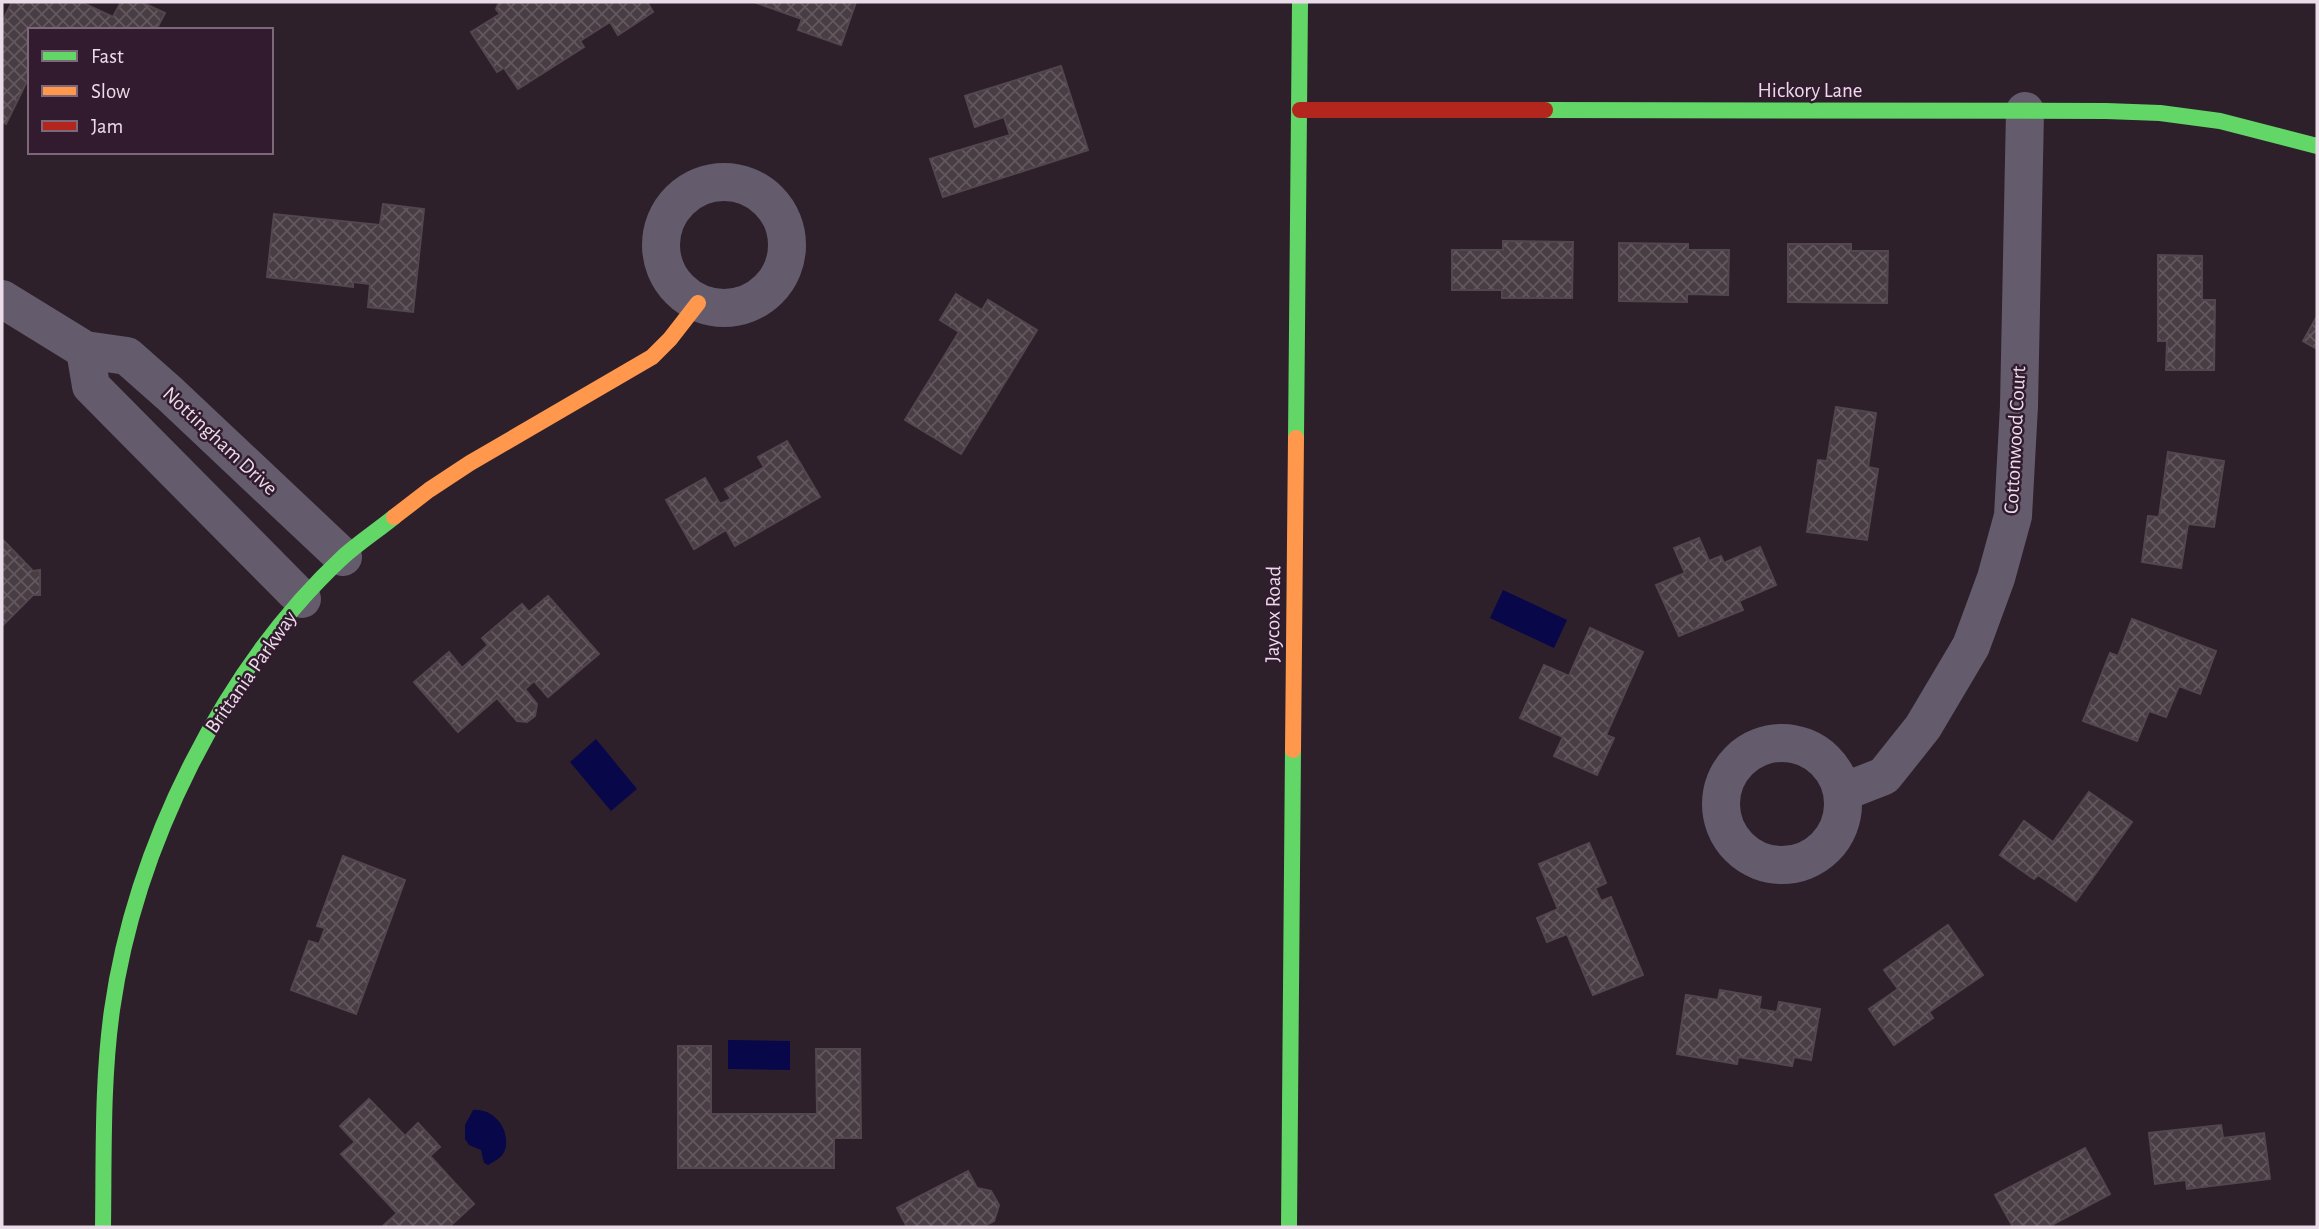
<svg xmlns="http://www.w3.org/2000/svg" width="2319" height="1229" font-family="'Alegreya Sans',sans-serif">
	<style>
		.water { fill: #080749 }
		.building { fill: url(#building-cross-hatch); stroke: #53464d; stroke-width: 2 }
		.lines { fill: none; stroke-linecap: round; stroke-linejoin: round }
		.street { stroke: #645c6c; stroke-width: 38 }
		.fast { stroke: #63d668; stroke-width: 16 }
		.slow { stroke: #ff974d; stroke-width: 16 }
		.jam { stroke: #b3261e; stroke-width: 16 }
		.labels { text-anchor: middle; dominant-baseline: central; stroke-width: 5; stroke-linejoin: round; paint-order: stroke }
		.street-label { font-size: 21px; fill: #ebdce9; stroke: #321b2f }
	</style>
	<defs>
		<pattern id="building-cross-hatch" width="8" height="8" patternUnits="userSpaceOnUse" patternTransform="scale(1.75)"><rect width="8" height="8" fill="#493d44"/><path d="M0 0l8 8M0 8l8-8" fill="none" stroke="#63585f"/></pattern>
	</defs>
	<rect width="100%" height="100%" fill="#2d202b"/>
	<g class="water">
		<path d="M1503,590L1567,620L1554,648L1490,618Z"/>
		<path d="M596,739L637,789L611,811L570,762Z"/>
		<path d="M728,1040L790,1041V1070L728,1069Z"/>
		<path d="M473,1110C493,1108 511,1129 505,1150C502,1158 495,1161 488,1165L484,1163L481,1150L469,1145L465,1139V1125Z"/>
	</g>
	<g class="building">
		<path d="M12,2H81L113,17L121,2H141L165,13L156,30H30V75L6,124L2,122V22Z"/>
		<path d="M499,2H647L653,12L618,35L610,22L580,41L584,47L518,89L504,68L497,72L471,32L500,14L496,9Z"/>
		<path d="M754,2H856L841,45L798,30L802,19Z"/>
		<path d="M1061,66L1088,150L943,197L930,159L1010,135L1004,117L975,127L965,96Z"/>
		<path d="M383,204L424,209L413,312L368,307L370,284L353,282V287L267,277L274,214L380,225Z"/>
		<path d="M1503,241L1573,242L1572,298H1502V290H1452V250H1503Z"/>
		<path d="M1619,243L1688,244V250H1729L1728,295L1687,294V302L1619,301Z"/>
		<path d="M1788,244H1851V251H1888L1887,303L1788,302Z"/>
		<path d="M2158,255L2202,256V300H2215L2214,370H2166L2167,341H2158Z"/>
		<path d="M956,294L982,310L988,300L1037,330L961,454L905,420L959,332L940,320Z"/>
		<path d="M2317,316V349L2303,341Z"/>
		<path d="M1836,407L1876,413L1868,467L1878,469L1867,540L1807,532L1818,460L1827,461Z"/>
		<path d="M787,441L820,497L735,546L726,530L694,549L666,500L705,478L720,504L731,499L725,489L764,467L758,457Z"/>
		<path d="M2168,452L2224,461L2214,527L2188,524L2181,568L2142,562L2148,516L2159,517Z"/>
		<path d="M1699,538L1709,561L1721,556L1724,563L1760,547L1776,585L1739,601L1743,610L1679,636L1656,585L1685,573L1674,548Z"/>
		<path d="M2,539L33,571L40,570V595H33L2,626Z"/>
		<path d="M548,596L599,654L548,697L534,681L525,689L537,704L535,716L527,722L517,721L497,698L458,732L414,682L449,652L462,668L488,645L482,638L522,604L529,612Z"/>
		<path d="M2132,619L2216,651L2200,694L2179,686L2166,717L2149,711L2137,741L2083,721L2110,653L2118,656Z"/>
		<path d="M1590,628L1643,652L1606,735L1614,738L1597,775L1554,756L1563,737L1520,718L1544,665L1569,676Z"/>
		<path d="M2089,792L2132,822L2076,901L2038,875L2034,879L2000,855L2024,821L2053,842Z"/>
		<path d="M1589,843L1606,883L1595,888L1601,901L1611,897L1643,975L1593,995L1567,934L1547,942L1537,918L1558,909L1539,864Z"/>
		<path d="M343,856L405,880L356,1014L291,990L309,941L319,944L325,928L317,926Z"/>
		<path d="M1948,925L1983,975L1929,1012L1933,1018L1894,1045L1869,1009L1898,989L1884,970Z"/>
		<path d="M1720,990L1761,997L1759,1009L1777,1012L1779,1002L1820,1009L1811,1060L1794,1057L1792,1066L1738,1057L1737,1064L1677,1054L1686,995L1718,1000Z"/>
		<path d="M678,1046H711V1114H817L816,1049H860L861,1138H834V1168H678Z"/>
		<path d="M369,1099L405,1136L418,1123L440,1147L430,1156L474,1204L449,1227H382L397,1213L341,1154L355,1142L340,1126Z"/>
		<path d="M2221,1125L2223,1138L2264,1133L2270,1179L2187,1189L2186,1180L2155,1184L2149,1133Z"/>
		<path d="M2085,1148L2110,1194L2048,1227H2013L1995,1195Z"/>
		<path d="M968,1171L977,1188L991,1191L999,1205L994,1221L982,1227H907L897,1208Z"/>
	</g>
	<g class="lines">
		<g class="street">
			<circle cx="724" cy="245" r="63"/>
			<path d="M2,299L85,350L127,356L170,394L343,557"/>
			<path d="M85,350L91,386L302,599"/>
			<circle cx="1782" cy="804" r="61"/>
			<path d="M1843,792L1884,776L1923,727L1971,646L1996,578L2013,516L2019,406L2025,111"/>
		</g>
		<g class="fast">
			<path d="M1545,110L2106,111L2160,113L2220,121L2317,146"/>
			<path d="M1296,438L1300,2"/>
			<path d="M103,1227C104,1155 102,1082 112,1010C135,848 223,668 344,556C360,542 378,530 394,517"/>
			<path d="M1289,1227L1293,750"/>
		</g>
		<g class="slow">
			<path d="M394,517L429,490L470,463L652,357L670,339L698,303"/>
			<path d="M1293,750L1296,438"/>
		</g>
		<path class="jam" d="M1300,110H1545"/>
	</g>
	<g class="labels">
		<g class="street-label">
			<text x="1810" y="90">Hickory Lane</text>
			<text transform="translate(2015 440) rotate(-87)">Cottonwood Court</text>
			<text transform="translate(220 441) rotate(43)">Nottingham Drive</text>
			<text transform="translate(1273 614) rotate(-89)">Jaycox Road</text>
			<text transform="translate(251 672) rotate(-55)">Brittania Parkway</text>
		</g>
	</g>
	<rect width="2319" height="1229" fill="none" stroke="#ebdce9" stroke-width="7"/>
	<rect x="28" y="28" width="245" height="126" fill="#321b2f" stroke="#7c6879" stroke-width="2"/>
	<rect x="42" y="51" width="35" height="10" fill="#63d668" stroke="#7c6879" stroke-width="2"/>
	<text x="91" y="63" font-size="21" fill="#ebdce9">Fast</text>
	<rect x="42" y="86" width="35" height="10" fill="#ff974d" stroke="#7c6879" stroke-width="2"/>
	<text x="91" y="98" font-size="21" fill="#ebdce9">Slow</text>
	<rect x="42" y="121" width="35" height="10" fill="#b3261e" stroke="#7c6879" stroke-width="2"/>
	<text x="91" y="133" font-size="21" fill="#ebdce9">Jam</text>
</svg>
